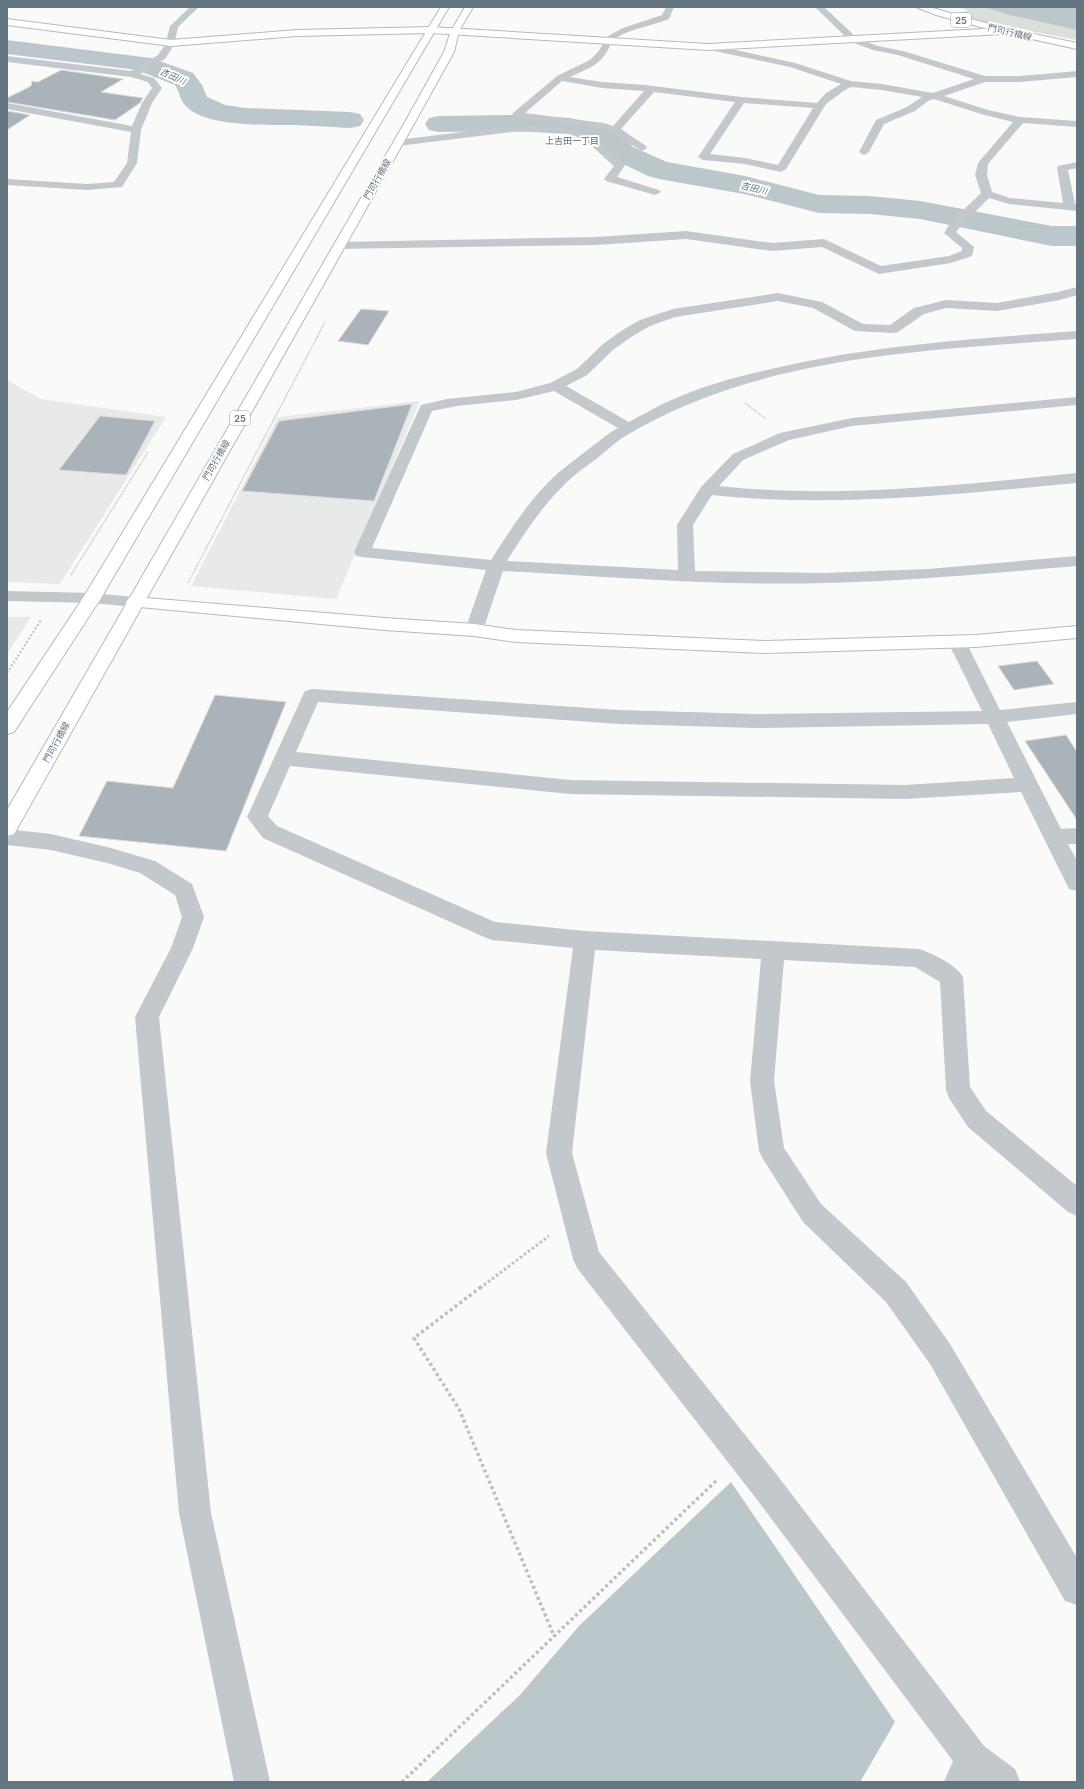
<svg xmlns="http://www.w3.org/2000/svg" width="1084" height="1789" font-family="Inter,'Noto Sans JP',sans-serif">
	<style>
		.built { fill: #e8e9e9 }
		.green { fill: #dadfd7 }
		.water { fill: #bbc7cb }
		.lines { fill: none; stroke-linecap: round; stroke-linejoin: round }
		.river { fill: #bbc7cb; fill-rule: evenodd }
		.building { fill: #aab3b9; stroke: #dcdcda }
		.secondary-casing { stroke: #b3babf; stroke-width: 2 }
		.primary-casing { stroke: #b5babe; stroke-width: 2 }
		.path-far3 { stroke: #bbbfc2; stroke-width: 1.5; stroke-dasharray: 1 1; stroke-linecap: butt }
		.path-far2 { stroke: #bbbfc2; stroke-width: 2; stroke-dasharray: 2 2; stroke-linecap: butt }
		.path-far1 { stroke: #bbbfc2; stroke-width: 3; stroke-dasharray: 2.5 2.5; stroke-linecap: butt }
		.path { stroke: #bbbfc2; stroke-width: 3.5; stroke-dasharray: 3 3; stroke-linecap: butt }
		.street { fill: #c3c8cc; fill-rule: evenodd }
		.secondary { fill: #fff; fill-rule: evenodd }
		.primary { fill: #fff; fill-rule: evenodd }
		.labels { text-anchor: middle; dominant-baseline: central; stroke-width: 4; stroke-linejoin: round; paint-order: stroke }
		.shield { fill: #fff; stroke: #939fa8; stroke-width: 1 }
		.shield-label { font-size: 9px; font-weight: bold; fill: #657683 }
		.far-street-label { font-size: 9px; fill: #657683; stroke: #fff }
		.far-water-label { font-size: 9px; font-style: italic; fill: #60757c; stroke: #fff }
		.far-neighbourhood-label { font-size: 9px; fill: #57646e; stroke: #fff }
	</style>
	<rect width="100%" height="100%" fill="#fafaf8"/>
	<g class="built">
		<path d="M7,380L41,399L166,417L60,584L7,582Z"/>
		<path d="M420,401L336,599L191,586L278,417Z"/>
		<path d="M7,617H31L7,654Z"/>
	</g>
	<path class="green" d="M960,7H983L1005,14L1077,30V40L984,22L955,13L969,11Z"/>
	<g class="water">
		<path d="M983,7H1077V30L1005,14Z"/>
		<path d="M731,1482L895,1722L860,1782H427L520,1695L579,1626Z"/>
	</g>
	<g class="lines">
		<g class="river">
			<path d="M7,40L151,58L193,73L202,85L207,97L225,105L246,108L350,112L360,114L364,120L360,126L350,128C332,127 313,126 295,125C268,125 209,127 188,108C180,102 180,92 175,85L137,70L7,54Z"/>
			<path d="M513,115L570,118L604,126L624,137L633,147L667,162L745,176L819,195L870,196L920,201L1052,226H1077V246H1052L920,219L870,214L819,213L744,194L659,179L648,176L613,159L604,149L584,138L570,134L513,131L439,132L429,130L425,124L429,118L439,116Z"/>
		</g>
	</g>
	<g class="building">
		<path d="M61,70L123,79L101,92L143,98L140,103L115,120L7,102V98L31,86L32,81L38,82Z"/>
		<path d="M7,111L30,115L7,130Z"/>
		<path d="M361,309L389,311L368,345L338,341Z"/>
		<path d="M412,404L374,501L242,491L279,421Z"/>
		<path d="M100,416L155,421L126,475L59,470Z"/>
		<path d="M1037,661L1054,684L1014,690L998,666Z"/>
		<path d="M215,695L286,702L226,851L79,836L107,781L173,788Z"/>
		<path d="M1066,735L1077,752V820L1025,741Z"/>
	</g>
	<g class="lines">
		<g class="secondary-casing">
			<g id="secondary">
				<path d="M7,19L171,40L297,30L431,27L708,44L1003,28L1007,31L1003,34L708,50L431,33L297,36L171,46L7,25Z"/>
				<path d="M135,597L385,618L474,624L516,630L766,641L975,635L1077,626V638L975,647L766,653L516,642L474,636L385,630L129,606L126,602L129,598Z"/>
			</g>
		</g>
		<g class="primary-casing">
			<g id="primary">
				<path d="M441,7H449L101,598L14,732L7,734V712L83,598Z"/>
				<path d="M465,7H473L459,31L454,52L415,122L14,834L7,836V810L405,122L444,52L451,31Z"/>
				<path d="M916,7H929L1000,27L1077,43V49L995,31L936,15Z"/>
			</g>
		</g>
		<g class="path-far3">
			<path d="M1018,225L1055,229"/>
			<path d="M745,403L766,419"/>
			<path d="M71,575L148,452"/>
			<path d="M188,583L325,322"/>
		</g>
		<path class="path-far2" d="M7,673L41,620"/>
		<path class="path-far1" d="M480,1288L549,1236"/>
		<g class="path">
			<path d="M481,1287L414,1338L459,1409L554,1636"/>
			<path d="M402,1782L718,1479"/>
		</g>
		<g class="street">
			<path d="M190,7H199L178,27L174,45L165,59L140,74L154,78L162,88L152,103L141,130L137,163L122,187L87,190L7,185V179L87,184L114,182L127,163L131,132L7,109V103L132,126L142,103L152,88L148,82L131,77L7,62V56L131,71L158,55L165,45L170,26Z"/>
			<path d="M666,7H674L669,19C652,26 632,28 616,38C610,43 609,50 604,56C596,67 582,71 570,77L602,82L645,85L741,97L817,103L826,93L841,84L790,67L705,49L703,47L708,44L795,63L851,81L882,84L933,93L974,79L898,55L873,50L851,42L815,7H824L857,38L878,46L903,51L985,76H1020L1077,71V77L1020,82H985L944,96L988,110L1020,117L1077,121V127L1023,123L988,164L987,175L992,192L1010,198L1063,203L1057,168L1058,166L1077,162V168L1068,170L1075,204L1077,205V211L1009,204L989,198L960,227L956,232L974,247L972,256L951,263L879,274L822,247L772,251L686,239L596,245L334,249L332,246L334,243L338,242L596,237L686,231L772,243L824,239L881,266L949,256L962,251V248L944,233L951,222L981,193L975,175L978,163L1013,122L981,114L934,99L928,101L915,111L884,124L869,152L864,155L859,152L876,120L907,107L922,97L882,90L851,87L845,90L826,104L786,169L781,172L745,164L703,160L698,157L735,102L654,92L621,129L646,146L647,148L642,151L611,132L602,129L513,117L512,115L513,113L557,76L590,60L598,52L608,36L623,28L662,15ZM562,81L602,88L644,91L613,126L604,123L525,113ZM744,103L813,108L778,165L745,158L710,154Z"/>
			<path d="M532,125C580,127 587,131 624,163L625,165L617,177L659,190L661,192L655,195L606,181L604,179L614,166C601,155 588,140 572,135C554,129 531,131 513,132L398,146L393,143L398,140L494,128Z"/>
			<path d="M1077,287V295L1060,300L997,311L946,308L924,314L898,332L893,333L855,331L813,308L778,301L675,317L650,326L631,337L613,350L587,375L566,386L629,422C642,415 656,407 669,401C700,387 734,377 767,370C869,345 973,339 1077,331V339C923,351 758,355 622,438C613,444 604,453 595,460C585,467 575,474 567,482C543,505 524,533 507,561L678,570L677,525L701,487L733,454L780,433L852,418L1077,397V405L852,426L789,440L743,460L719,486C837,499 959,485 1077,473V483C956,494 833,508 712,495L693,525L695,571L825,573L928,569L1077,556V566C993,573 910,581 826,583C719,586 610,577 503,571L483,630L480,634L474,636L468,634L465,630L486,570L362,557L356,556L354,552L421,405L447,399L516,392L550,383L577,369L603,344L621,331L640,320L673,309L778,293L822,302L863,324L890,325L914,308L946,300L997,303L1058,292ZM554,391L618,428L611,432C593,446 575,459 558,473C531,497 510,530 491,560L372,548L432,411L457,406L516,400Z"/>
			<path d="M7,591L92,593L135,597L141,598L144,602L141,606L135,607L92,603L7,601Z"/>
			<path d="M957,636L963,638L966,642L1000,710L1077,702V714L1007,722L1061,829L1077,828V844H1068L1077,861V891L1069,889L1021,792L905,799L570,794L290,766L268,816L277,826L495,922L585,931L919,949C932,953 957,965 963,977L970,1087L986,1111L1077,1186V1216L1068,1212L968,1127L949,1098L946,1090L940,982L915,967L784,960L774,1081L784,1148L821,1204L906,1282L950,1344L1077,1558V1605L1065,1601L930,1364L886,1302L803,1222L763,1159L759,1151L750,1081L761,959L595,950L572,1153L599,1252L777,1475L984,1746L1015,1769L1020,1782H944L953,1761L755,1497L577,1268L573,1259L546,1153L573,948L492,940L484,937L263,838L247,817L303,695L305,691L312,689L619,710L756,714L982,711L948,642L951,638ZM318,702L619,724L756,728L988,724L1014,778L905,785L570,780L296,752Z"/>
			<path d="M7,829L51,834L111,848L155,861L192,884L204,917L193,948L159,1017L211,1513L270,1782H234L179,1513L135,1017L171,948L182,917L175,895L140,873L111,864L51,850L7,845Z"/>
		</g>
		<use href="#secondary" class="secondary"/>
		<use href="#primary" class="primary"/>
	</g>
	<g class="labels">
		<g class="shield">
			<rect x="951" y="13" width="20" height="14" rx="3"/>
			<rect x="230" y="411" width="20" height="14" rx="3"/>
		</g>
		<g class="shield-label">
			<text x="961" y="20">25</text>
			<text x="240" y="418">25</text>
		</g>
		<g class="far-street-label">
			<text transform="translate(1010 32) rotate(13)">門司行橋線</text>
			<text transform="translate(377 179) rotate(-60)">門司行橋線</text>
			<text transform="translate(216 460) rotate(-60)">門司行橋線</text>
			<text transform="translate(56 742) rotate(-61)">門司行橋線</text>
		</g>
		<g class="far-water-label">
			<text transform="translate(173 76) rotate(25)">吉田川</text>
			<text transform="translate(754 188) rotate(13)">吉田川</text>
		</g>
		<g class="far-neighbourhood-label">
			<text x="572" y="140">上吉田一丁目</text>
		</g>
	</g>
	<rect width="1084" height="1789" fill="none" stroke="#657683" stroke-width="16"/>
</svg>
